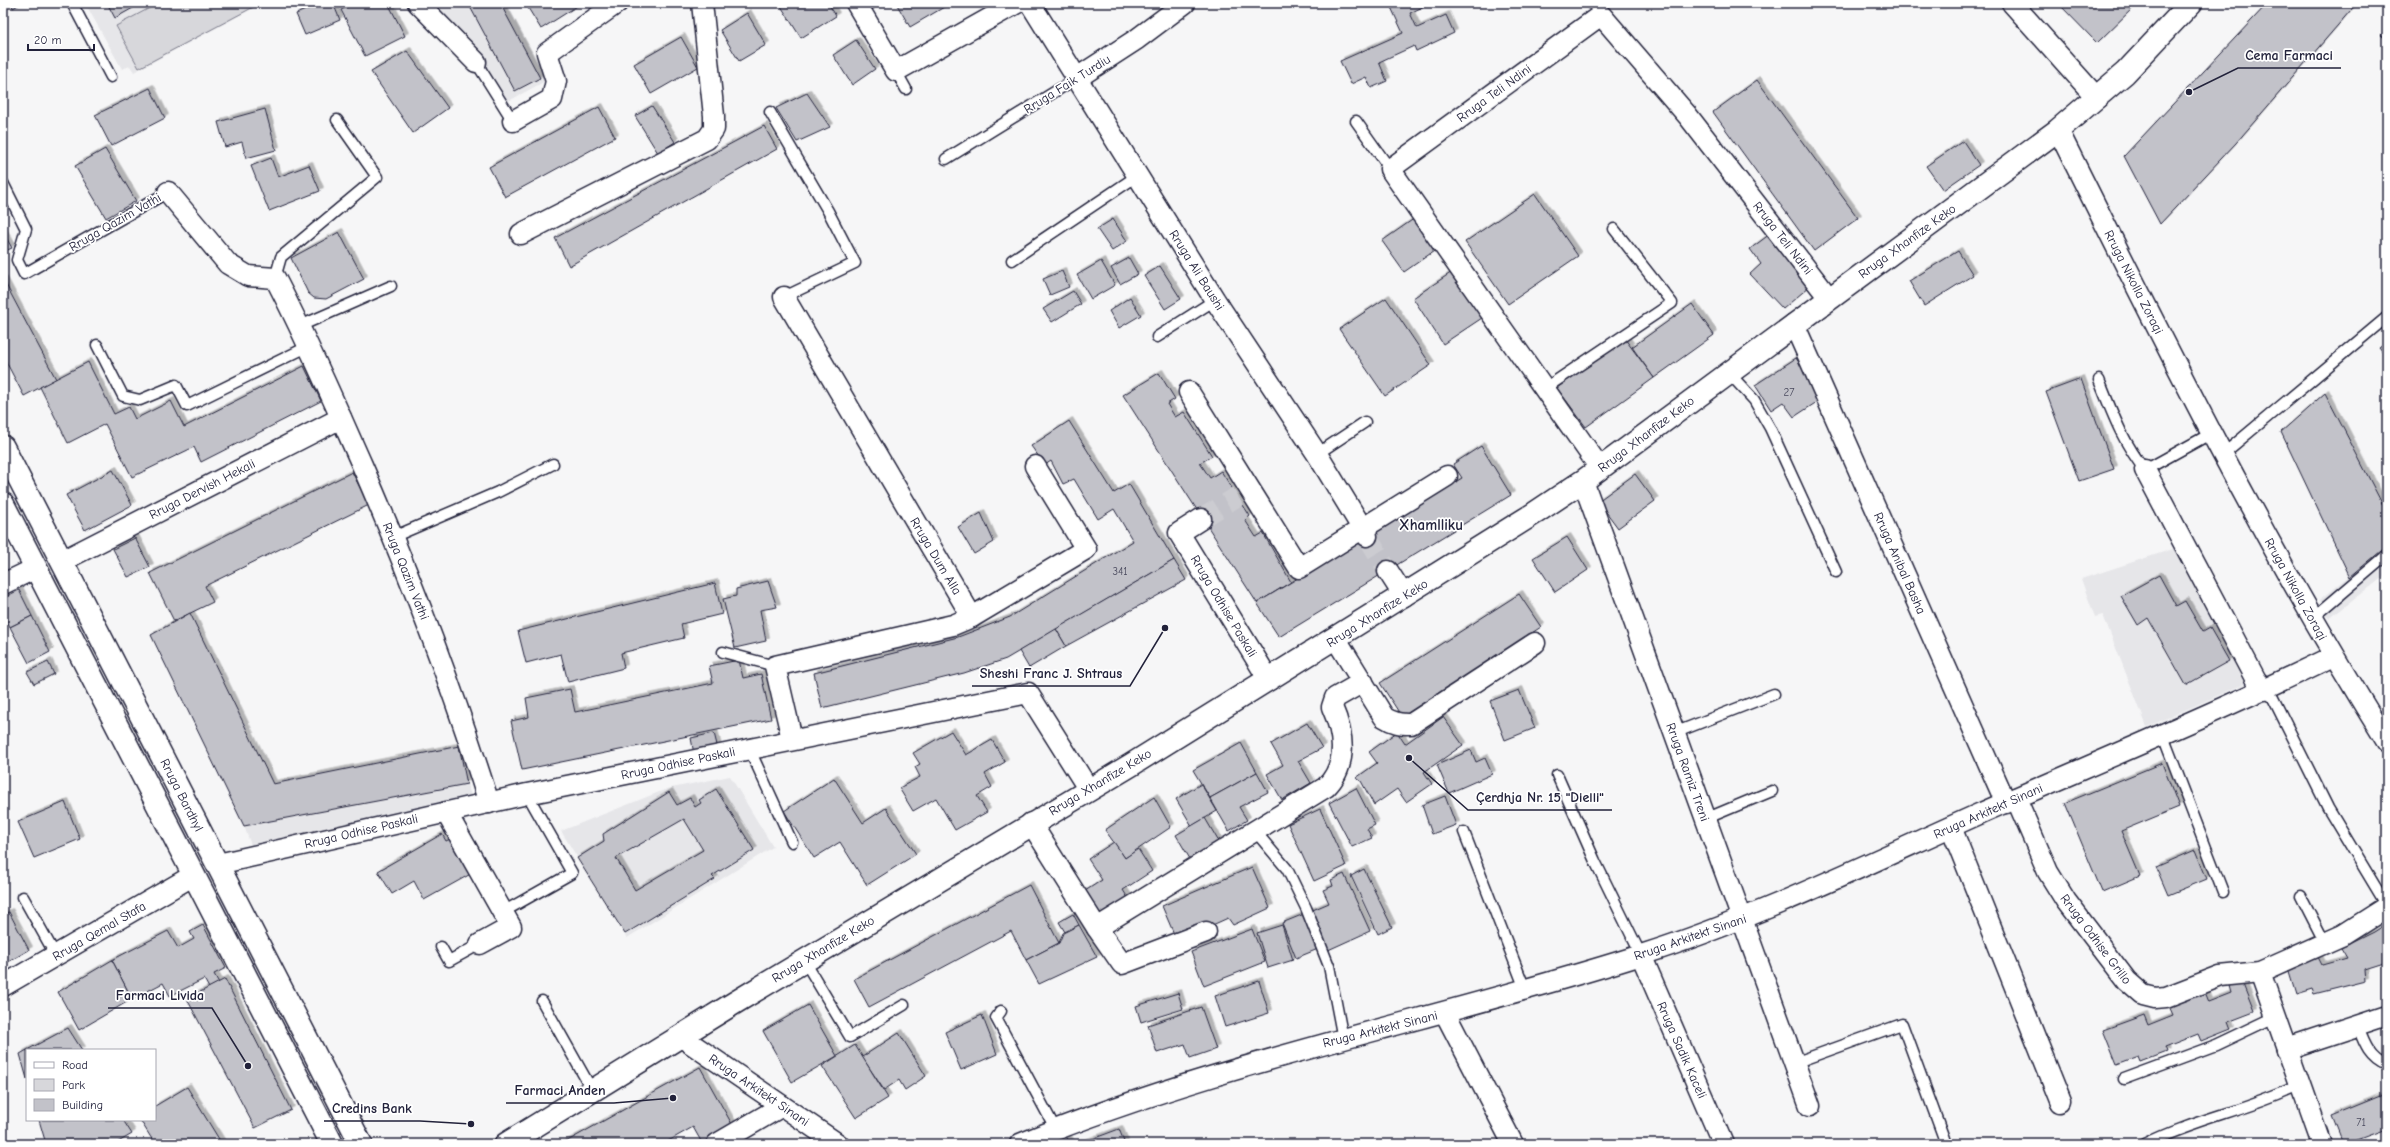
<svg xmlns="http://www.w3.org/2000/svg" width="2390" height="1147" font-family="'Comic Neue',sans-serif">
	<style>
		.built { fill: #e6e6e9 }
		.green { fill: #d7d7db; stroke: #7c7c8b }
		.building { fill: #c2c2c9; stroke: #22223b; fill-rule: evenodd; filter: url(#shadow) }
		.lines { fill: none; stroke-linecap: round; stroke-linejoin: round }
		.minor-tunnel { stroke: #ccccd1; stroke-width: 20; stroke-dasharray: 20 10; stroke-linecap: butt }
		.service-casing { stroke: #22223b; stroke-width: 13 }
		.minor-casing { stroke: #22223b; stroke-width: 23 }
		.secondary-casing { stroke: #22223b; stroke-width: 25 }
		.primary-casing { stroke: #22223b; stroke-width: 25 }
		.service { stroke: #fff; stroke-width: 10 }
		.minor { stroke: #fff; stroke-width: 20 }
		.secondary { stroke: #fff; stroke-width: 22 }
		.primary { stroke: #fff; stroke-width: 22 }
		.labels { text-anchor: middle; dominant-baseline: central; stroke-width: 3.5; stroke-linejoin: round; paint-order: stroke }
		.number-label { font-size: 11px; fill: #4a4a5e }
		.street-label { font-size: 13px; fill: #22223b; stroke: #fff }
		.quarter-label { font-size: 15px; font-weight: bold; fill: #22223b; stroke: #fff }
		.leader { fill: none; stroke: #22223b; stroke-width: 1.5 }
		.callout-dot { fill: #22223b; stroke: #fff; stroke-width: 1.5 }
		.callout-label { font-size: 14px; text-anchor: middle; font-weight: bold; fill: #22223b; stroke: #fff; stroke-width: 3.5; stroke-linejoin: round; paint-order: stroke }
	</style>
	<defs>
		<filter id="shadow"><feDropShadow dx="3.5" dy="-3.5" stdDeviation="0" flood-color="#0004"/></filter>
	</defs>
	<rect width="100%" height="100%" fill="#f6f6f7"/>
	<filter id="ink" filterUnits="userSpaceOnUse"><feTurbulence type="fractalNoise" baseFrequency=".025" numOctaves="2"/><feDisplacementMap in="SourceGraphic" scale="8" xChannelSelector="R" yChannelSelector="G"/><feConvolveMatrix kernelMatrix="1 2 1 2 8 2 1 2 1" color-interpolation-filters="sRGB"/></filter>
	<g filter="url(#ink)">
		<g class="built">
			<path d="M85,3H263L134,72L130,66L122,69Z"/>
			<path d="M431,3H507L547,80L507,102L480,58Z"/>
			<path d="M2387,546V574L2329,619L2320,600Z"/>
			<path d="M2176,548L2251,681L2147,727L2103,615L2095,617L2081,579Z"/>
			<path d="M730,776L773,847L627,938L561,831L667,789Z"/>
			<path d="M467,784L472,798L252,848L244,826Z"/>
		</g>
		<path class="green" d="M159,3H261L139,68L116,26Z"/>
		<g class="building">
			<path d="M11,3H22L13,8Z"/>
			<path d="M107,3H142L115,18Z"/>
			<path d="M322,3H333L340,20L305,35L296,14Z"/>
			<path d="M355,3H388L405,36L365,56L341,10Z"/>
			<path d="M468,3H500L540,78L515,91Z"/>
			<path d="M525,3H582L541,29Z"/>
			<path d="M779,3H828L836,16L801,38Z"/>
			<path d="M869,3H883L873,9Z"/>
			<path d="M896,3H951L910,27Z"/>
			<path d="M1389,3H1431L1410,13L1417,28L1446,15L1454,33L1416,51L1414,46L1379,62L1387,81L1371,88L1366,77L1351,84L1340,61L1403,33Z"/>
			<path d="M2058,3H2138L2097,43Z"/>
			<path d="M2268,3H2357L2236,143L2160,224L2124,156Z"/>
			<path d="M747,13L766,45L739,61L720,30Z"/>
			<path d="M2387,29V41L2381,35Z"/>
			<path d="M681,37L698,67L651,94L634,64Z"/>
			<path d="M856,40L875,69L852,85L833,55Z"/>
			<path d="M407,51L448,108L413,133L371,72Z"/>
			<path d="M1757,80L1858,218L1814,251L1713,112Z"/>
			<path d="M150,88L165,118L111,146L95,115Z"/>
			<path d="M807,93L830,127L797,142L776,108Z"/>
			<path d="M652,106L675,142L658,153L635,116Z"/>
			<path d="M599,107L615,137L505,197L489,167Z"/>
			<path d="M265,109L276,150L246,158L242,142L225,147L218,122Z"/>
			<path d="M764,126L777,149L569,266L555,238Z"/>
			<path d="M1963,141L1979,165L1943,190L1926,166Z"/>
			<path d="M105,149L136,201L106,218L75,166Z"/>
			<path d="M271,158L278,177L309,165L320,191L269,211L251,166Z"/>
			<path d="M1535,194L1578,256L1508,304L1465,242Z"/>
			<path d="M1415,218L1437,249L1404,272L1382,241Z"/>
			<path d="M1113,219L1127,241L1112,251L1097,229Z"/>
			<path d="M3,232L12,248L3,252Z"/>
			<path d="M339,232L364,279L326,299L314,298L308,293L291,258Z"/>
			<path d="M1770,234L1810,286L1783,309L1750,274L1761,264L1750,249Z"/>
			<path d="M1958,251L1973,275L1924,306L1909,281Z"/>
			<path d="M1129,258L1138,274L1120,284L1111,268Z"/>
			<path d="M1101,261L1115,285L1091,299L1077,275Z"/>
			<path d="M1160,266L1181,299L1165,309L1144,276Z"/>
			<path d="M1062,271L1069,287L1050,295L1043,279Z"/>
			<path d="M1452,272L1482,318L1443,344L1413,298Z"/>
			<path d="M3,279L56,379L24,396L3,356Z"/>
			<path d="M1073,291L1081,304L1052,322L1043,309Z"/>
			<path d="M1130,297L1141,315L1119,328L1109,311Z"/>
			<path d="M1386,298L1431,365L1385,396L1339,329Z"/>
			<path d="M1692,304L1714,335L1654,378L1632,347Z"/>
			<path d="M1625,339L1654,378L1586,427L1557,388Z"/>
			<path d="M2387,342V358L2379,348Z"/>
			<path d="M1796,358L1823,398L1794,417L1783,402L1771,410L1755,385Z"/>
			<path d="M88,362L114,414L129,407L135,419L171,401L184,427L304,366L321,401L201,462L194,447L132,477L105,424L68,443L40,387Z"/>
			<path d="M1159,373L1175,399L1167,404L1175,417L1184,412L1212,456L1200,463L1210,478L1221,471L1250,516L1245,520L1256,537L1263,533L1291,582L1257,603L1123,395Z"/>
			<path d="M2081,379L2114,469L2079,481L2046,392Z"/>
			<path d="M2325,393L2387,513V546L2350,577L2281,432Z"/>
			<path d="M1069,421L1114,493L1129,484L1174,560L1006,659L964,673L822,708L814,673L958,637L1010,617L1133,541L1114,509L1098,519L1074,479L1063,484L1051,461L1045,465L1031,446Z"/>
			<path d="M1481,446L1511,495L1279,637L1257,603L1462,478L1453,464Z"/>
			<path d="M113,470L132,505L85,530L66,495Z"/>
			<path d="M352,472L369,505L205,586L213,602L174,621L150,573Z"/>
			<path d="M1635,474L1655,501L1618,528L1598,501Z"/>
			<path d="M981,513L994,542L974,554L958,527Z"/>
			<path d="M1567,537L1588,570L1555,592L1533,558Z"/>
			<path d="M135,538L150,567L128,577L113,549Z"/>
			<path d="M1174,560L1186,580L1066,646L1056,629Z"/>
			<path d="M2159,575L2176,606L2185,601L2203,632L2210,628L2229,661L2186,685L2148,618L2138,625L2121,596Z"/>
			<path d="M768,581L777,607L760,610L766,641L735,648L723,599L736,596V589Z"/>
			<path d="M715,583L722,614L681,624L684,638L621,653L624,668L568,682L561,654L526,663L518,631Z"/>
			<path d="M19,590L32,616L10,627L3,612V598Z"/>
			<path d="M1519,594L1541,627L1402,717L1380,683Z"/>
			<path d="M190,613L273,784L459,746L467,784L244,826L151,635Z"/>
			<path d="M32,616L50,652L29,663L10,627Z"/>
			<path d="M1056,629L1066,646L1029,668L1019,651Z"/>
			<path d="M739,660L743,678L761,674L771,719L522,770L511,721L529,717L526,698L570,689L575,712L713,683L709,666Z"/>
			<path d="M48,662L54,674L34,684L27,672Z"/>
			<path d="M1519,690L1535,728L1505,740L1490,701Z"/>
			<path d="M1443,717L1463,745L1424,772L1432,784L1406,802L1397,789L1374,805L1361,781L1356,778L1377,763L1369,752L1397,732L1405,744Z"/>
			<path d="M1307,723L1322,748L1298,761L1311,783L1282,800L1267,774L1283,765L1271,744Z"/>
			<path d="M951,731L966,755L992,740L1005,762L985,774L992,787L977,796L987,812L955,830L936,798L913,811L899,788L920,777L915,767L920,764L913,753Z"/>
			<path d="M714,733L718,749L694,754L691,738Z"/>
			<path d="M1241,743L1257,772L1210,798L1193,770Z"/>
			<path d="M1471,750L1476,762L1485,758L1492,774L1449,793L1437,765Z"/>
			<path d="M2162,763L2179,807L2121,831L2140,876L2102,892L2065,803Z"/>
			<path d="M1257,772L1268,792L1239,807L1247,820L1229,831L1210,798Z"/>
			<path d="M834,778L863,823L886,808L916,854L867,885L840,842L814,858L784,811Z"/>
			<path d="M1201,784L1217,811L1192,826L1176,799Z"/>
			<path d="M1356,788L1375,825L1367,829L1372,838L1352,847L1329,803Z"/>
			<path d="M716,789L754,850L712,876L715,879L625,934L577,858L604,841L603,834L669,792L677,805L690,798L695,807L701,803L699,800ZM684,819L703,850L635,890L616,858Z"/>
			<path d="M1445,796L1456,825L1432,834L1422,805Z"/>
			<path d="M1154,797L1171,827L1125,858L1105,830Z"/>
			<path d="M65,802L80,839L34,858L18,822Z"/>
			<path d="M1320,809L1346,866L1314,881L1288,824Z"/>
			<path d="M1205,818L1219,842L1190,859L1176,835Z"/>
			<path d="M442,834L446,841L456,836L476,871L424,900L414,881L392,894L378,871Z"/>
			<path d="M1114,842L1125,858L1138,849L1152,871L1123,890L1128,898L1098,917L1082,893L1102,880L1088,859Z"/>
			<path d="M2195,850L2207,879L2168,895L2156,867Z"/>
			<path d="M1252,867L1270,908L1233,925L1228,918L1177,941L1162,906Z"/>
			<path d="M1364,869L1392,927L1378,934L1351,876Z"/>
			<path d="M1344,874L1370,931L1326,951L1308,912L1329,903L1323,890L1333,886L1331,880Z"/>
			<path d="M1029,885L1059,943L1026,960L1011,931L869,1007L854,979Z"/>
			<path d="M9,912L29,950L3,965V915Z"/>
			<path d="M1073,914L1079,925L1065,932L1059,922Z"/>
			<path d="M1304,914L1318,949L1296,958L1282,923Z"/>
			<path d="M2387,923V962L2365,969L2366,981L2314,994L2312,989L2296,994L2288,968L2318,957L2322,965L2347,958L2341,948L2373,932Z"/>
			<path d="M203,925L226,968L214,974L219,983L209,988L204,979L170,996L163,983L132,999L112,960L168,931L178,948L194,939L190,932Z"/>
			<path d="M1079,925L1097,957L1039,984L1026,960L1059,943L1063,933Z"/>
			<path d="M1282,925L1293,960L1268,968L1257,933Z"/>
			<path d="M1252,929L1265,962L1204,986L1191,952Z"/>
			<path d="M112,960L132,999L79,1030L58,992Z"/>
			<path d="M225,979L291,1110L255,1128L187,999Z"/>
			<path d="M1259,981L1269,1013L1225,1027L1215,996Z"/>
			<path d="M2242,981L2254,1011L2228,1021L2231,1029L2201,1041L2198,1034L2165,1047L2167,1052L2141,1062L2139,1057L2117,1065L2103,1030L2144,1015L2148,1025L2173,1015L2169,1006L2204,992L2208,1002L2231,993L2229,986Z"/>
			<path d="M1178,993L1183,1009L1141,1022L1136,1006Z"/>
			<path d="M808,1005L837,1056L792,1082L763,1031Z"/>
			<path d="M1201,1007L1216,1049L1190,1058L1185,1044L1157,1053L1148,1025Z"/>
			<path d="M982,1015L997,1054L961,1070L945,1032Z"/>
			<path d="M68,1028L82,1050H27Z"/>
			<path d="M899,1033L926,1076L905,1090L899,1080L884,1090L862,1057Z"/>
			<path d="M855,1045L888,1098L856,1118L822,1066Z"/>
			<path d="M27,1050V1079L20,1054Z"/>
			<path d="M700,1067L733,1126L702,1143L693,1127L663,1144H562Z"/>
			<path d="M187,1087L222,1144H155L140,1120H155V1106Z"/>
			<path d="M2387,1094V1128L2344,1144L2333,1116Z"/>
			<path d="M39,1120H123L132,1134L115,1144H46Z"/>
			<path d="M1119,1129L1125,1144H1079Z"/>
			<path d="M1065,1135L1071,1144H1051Z"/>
		</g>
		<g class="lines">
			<g class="minor-tunnel">
				<path d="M1201,519L1238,496"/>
				<path d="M1367,536L1388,571"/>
			</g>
			<g class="service-casing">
				<g id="service">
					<path d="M72,3L111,77"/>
					<path d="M1592,3L1601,15"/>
					<path d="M476,62L513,121"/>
					<path d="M896,71L906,89"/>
					<path d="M770,112L828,211L855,263L784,297"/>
					<path d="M1356,121L1390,169"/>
					<path d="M946,159L1077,78"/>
					<path d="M3,183L26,229L17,260L24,274L168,192"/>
					<path d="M1012,260L1137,176"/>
					<path d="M275,278L281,257L377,177L337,120"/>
					<path d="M300,326L391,286"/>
					<path d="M1157,337L1215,300"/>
					<path d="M97,345L123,396L140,400L176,385L187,406L309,346"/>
					<path d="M1728,372L1754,400L1770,428L1836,572"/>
					<path d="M2099,380C2112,412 2123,443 2145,470L2210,434"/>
					<path d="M1544,389L1672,303L1614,229"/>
					<path d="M1317,454L1365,422"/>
					<path d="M2222,455L2387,317"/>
					<path d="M393,537L498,492L553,464"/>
					<path d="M2313,618L2387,555"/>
					<path d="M723,652L775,666"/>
					<path d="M2265,690L2273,698L2328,808L2387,906"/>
					<path d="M1674,733L1774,694"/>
					<path d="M2163,736L2223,892"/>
					<path d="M749,748L792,842"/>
					<path d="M1557,775L1595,861L1641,955"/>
					<path d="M1705,819L1772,791"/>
					<path d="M1255,831L1287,869L1306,908L1329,966L1343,1039"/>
					<path d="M1464,832L1525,989"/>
					<path d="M2301,896L2325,943"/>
					<path d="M23,897L56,956"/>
					<path d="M503,912L572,873L527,794"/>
					<path d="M441,947L449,961L480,944"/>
					<path d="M804,960L850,1037L904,1005"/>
					<path d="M542,1001L592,1090"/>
					<path d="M1001,1011L996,1018L1056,1130"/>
					<path d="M2358,1027C2364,1043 2369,1058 2387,1065"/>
					<path d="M1794,1063L1902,1024L1946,1144"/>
					<path d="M2124,1079L2216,1045L2275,1017"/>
					<path d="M2145,1144C2195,1119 2250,1110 2300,1085"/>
				</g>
			</g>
			<g class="minor-casing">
				<g id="minor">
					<path d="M418,3L476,62"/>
					<path d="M856,3L896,71L1017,3"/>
					<path d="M1030,3L1215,300L1317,454L1367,536"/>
					<path d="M2012,3L2097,98"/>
					<path d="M1077,78L1137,39L1185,3"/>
					<path d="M513,121L552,99L556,81L547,53L617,3"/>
					<path d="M2058,130C2161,337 2264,545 2387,742"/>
					<path d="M168,192L228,264L248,276L275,278C307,339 334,402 362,465C410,575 453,688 489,803"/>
					<path d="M521,234L707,139L714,129V116L702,3"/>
					<path d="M784,297L972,617"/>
					<path d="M1794,324L2006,803"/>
					<path d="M1189,392L1299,568L1447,476"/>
					<path d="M1600,468L1390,169L1601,15L1688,116L1829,298"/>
					<path d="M2145,470L2256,680L2265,690"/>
					<path d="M1583,481L1810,1106"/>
					<path d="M1201,519L1179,533L1269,680"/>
					<path d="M62,561L341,418"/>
					<path d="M1388,571L1404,596"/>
					<path d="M3,584L36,568"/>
					<path d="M1336,639L1384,717C1393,723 1400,724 1411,724L1535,643"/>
					<path d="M792,739L775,666L953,625L972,617L1086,549L1035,466"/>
					<path d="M2016,798L2048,872L2066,901L2127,981L2143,995L2155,998L2166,997L2220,976L2260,972L2343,935L2387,907"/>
					<path d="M446,812L511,927L480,944"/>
					<path d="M1031,823L1097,928L1326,787C1348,765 1344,734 1332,707L1335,698L1363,682"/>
					<path d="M1951,827L2061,1102"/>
					<path d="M218,864L527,794L1028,693L1089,790"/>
					<path d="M1097,928L1122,964L1206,932"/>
					<path d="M1641,955L1723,1144"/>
					<path d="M2260,972L2321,1144"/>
					<path d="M3,986L194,875"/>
					<path d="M1445,1013L1513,1144"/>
					<path d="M680,1036L838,1144"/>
					<path d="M2287,1049L2387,1016"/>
					<path d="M717,1144L782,1106"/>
					<path d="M1020,1144C1221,1061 1434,1021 1641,955C1757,918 1867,864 1979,814C2097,762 2217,713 2333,656"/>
				</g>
			</g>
			<g class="secondary-casing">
				<path id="secondary" d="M506,1144L736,1002L1131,765L1535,513L1583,481L2058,130L2125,73L2191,3"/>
			</g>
			<g class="primary-casing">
				<g id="primary">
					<path d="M3,447L361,1144"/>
					<path d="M3,504L332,1144"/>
				</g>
			</g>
			<use href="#service" class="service"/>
			<use href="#minor" class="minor"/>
			<use href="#secondary" class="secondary"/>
			<use href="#primary" class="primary"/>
		</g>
	</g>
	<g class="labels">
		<g class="number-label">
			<text x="1789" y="392">27</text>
			<text x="1120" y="571">341</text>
			<text x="2361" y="1122">71</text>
		</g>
		<g class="street-label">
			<text transform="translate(1067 84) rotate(-32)">Rruga Faik Turdiu</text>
			<text transform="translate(1494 93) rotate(-36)">Rruga Teli Ndini</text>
			<text transform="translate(115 222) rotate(-30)">Rruga Qazim Vathi</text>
			<text transform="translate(1783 238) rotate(52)">Rruga Teli Ndini</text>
			<text transform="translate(1907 241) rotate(-36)">Rruga Xhanfize Keko</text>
			<text transform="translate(1197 270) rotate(58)">Rruga Ali Baushi</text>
			<text transform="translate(2134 282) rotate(63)">Rruga Nikolla Zoraqi</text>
			<text transform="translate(1646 434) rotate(-37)">Rruga Xhanfize Keko</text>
			<text transform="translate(202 489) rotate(-27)">Rruga Dervish Hekali</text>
			<text transform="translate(936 556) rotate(59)">Rruga Dum Alla</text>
			<text transform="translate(1900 563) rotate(66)">Rruga Anibal Basha</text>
			<text transform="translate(406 571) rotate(68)">Rruga Qazim Vathi</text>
			<text transform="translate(2296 589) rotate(61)">Rruga Nikolla Zoraqi</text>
			<text transform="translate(1224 606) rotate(59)">Rruga Odhise Paskali</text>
			<text transform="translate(1377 613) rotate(-32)">Rruga Xhanfize Keko</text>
			<text transform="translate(678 763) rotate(-12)">Rruga Odhise Paskali</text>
			<text transform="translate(1688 772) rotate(70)">Rruga Ramiz Treni</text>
			<text transform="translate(1100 782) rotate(-31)">Rruga Xhanfize Keko</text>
			<text transform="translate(182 795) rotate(63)">Rruga Bardhyl</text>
			<text transform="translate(1988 811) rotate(-24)">Rruga Arkitekt Sinani</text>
			<text transform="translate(361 831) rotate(-13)">Rruga Odhise Paskali</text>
			<text transform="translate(99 931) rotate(-30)">Rruga Qemal Stafa</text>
			<text transform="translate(1690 937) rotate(-19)">Rruga Arkitekt Sinani</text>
			<text transform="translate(2096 939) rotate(53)">Rruga Odhise Grillo</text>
			<text transform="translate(823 949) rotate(-31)">Rruga Xhanfize Keko</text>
			<text transform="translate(1380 1029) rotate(-14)">Rruga Arkitekt Sinani</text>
			<text transform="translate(1682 1050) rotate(66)">Rruga Sadik Kaceli</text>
			<text transform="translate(759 1090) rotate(34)">Rruga Arkitekt Sinani</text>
		</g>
		<g class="quarter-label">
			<text x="1431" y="525">Xhamlliku</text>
		</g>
	</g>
	<path class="leader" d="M2189 92L2238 68H2341M1165 628L1130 686H972M1409 758L1468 810H1612M248 1066L212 1008H108M673 1098L614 1103H506M471 1124L420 1121H324"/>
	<g class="callout-dot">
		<circle cx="2189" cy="92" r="4"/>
		<circle cx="1165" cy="628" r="4"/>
		<circle cx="1409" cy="758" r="4"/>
		<circle cx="248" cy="1066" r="4"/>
		<circle cx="673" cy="1098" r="4"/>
		<circle cx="471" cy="1124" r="4"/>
	</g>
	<g class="callout-label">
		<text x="2289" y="60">Cema Farmaci</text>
		<text x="1051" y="678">Sheshi Franc J. Shtraus</text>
		<text x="1540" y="802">Çerdhja Nr. 15 "Dielli"</text>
		<text x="160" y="1000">Farmaci Livida</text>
		<text x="560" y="1095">Farmaci Anden</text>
		<text x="372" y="1113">Credins Bank</text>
	</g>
	<rect width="2390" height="1147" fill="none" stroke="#fff" stroke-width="16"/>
	<rect x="8" y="8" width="2374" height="1131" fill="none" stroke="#22223b" stroke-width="1.5" filter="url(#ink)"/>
	<rect x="26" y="1049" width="130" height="72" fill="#ffffff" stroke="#a7a7b1"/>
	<rect x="34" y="1062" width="20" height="6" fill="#ffffff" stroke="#a7a7b1"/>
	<text x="62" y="1069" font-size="12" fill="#22223b">Road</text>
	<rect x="34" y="1079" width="20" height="12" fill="#d7d7db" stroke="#a7a7b1"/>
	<text x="62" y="1089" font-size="12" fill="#22223b">Park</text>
	<rect x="34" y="1099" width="20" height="12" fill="#c2c2c9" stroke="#a7a7b1"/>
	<text x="62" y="1109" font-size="12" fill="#22223b">Building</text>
	<path d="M28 44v6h66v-6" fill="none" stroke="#22223b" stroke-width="2"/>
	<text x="34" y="44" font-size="12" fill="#22223b" stroke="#ffffff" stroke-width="3" paint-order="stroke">20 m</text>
</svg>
